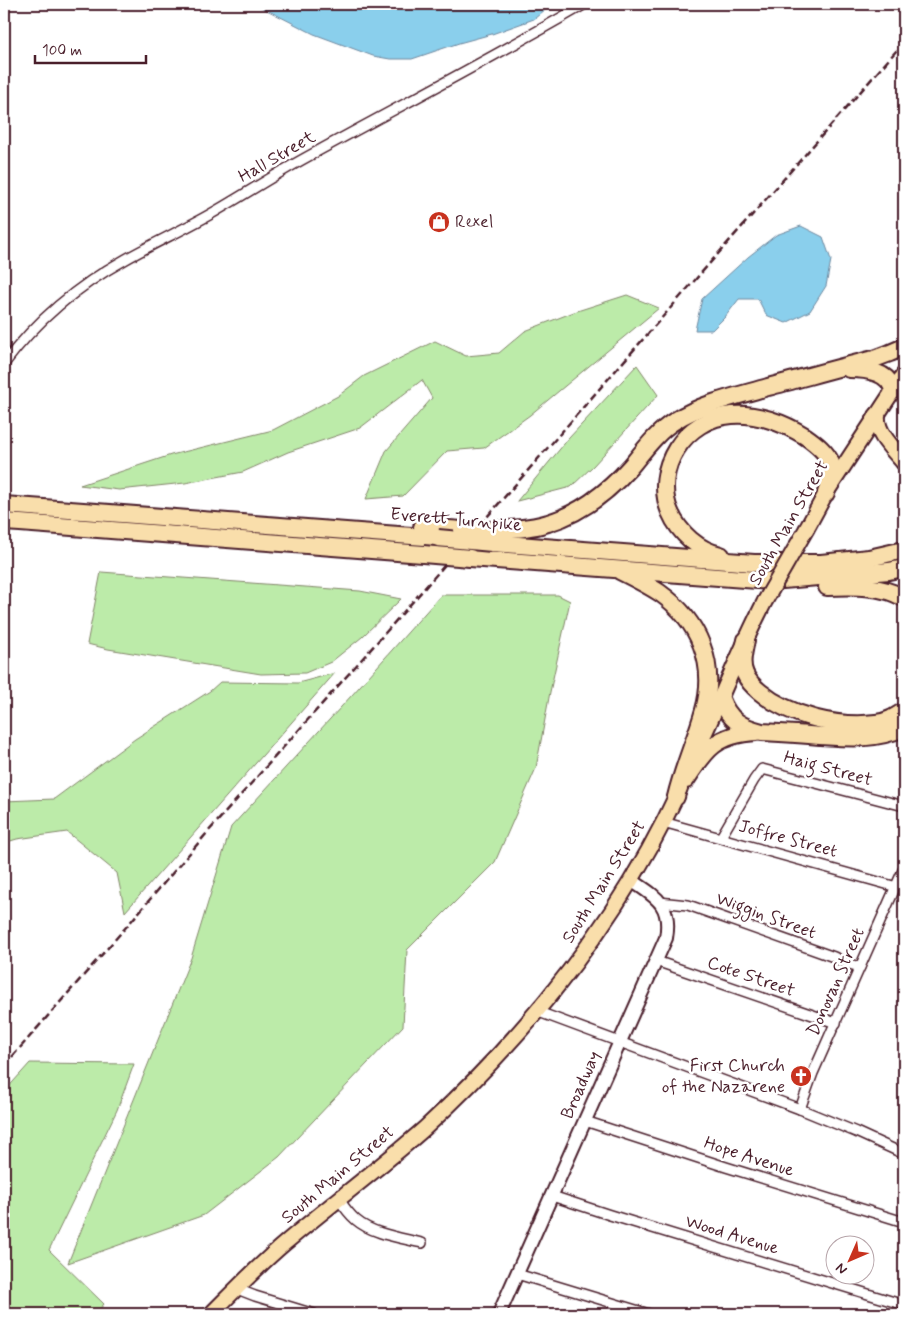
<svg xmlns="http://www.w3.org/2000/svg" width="908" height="1318" font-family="Mynerve,sans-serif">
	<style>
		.green { fill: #bceba9; stroke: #83856a }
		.water { fill: #8acfec; stroke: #70899f }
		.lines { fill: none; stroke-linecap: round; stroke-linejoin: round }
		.street-casing { stroke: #4a1f2b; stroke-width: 12 }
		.secondary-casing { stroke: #4a1f2b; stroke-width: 16 }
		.primary-casing { stroke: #4a1f2b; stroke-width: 18 }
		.highway-casing { stroke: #4a1f2b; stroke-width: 20 }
		.street { stroke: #fff; stroke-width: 9 }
		.secondary { stroke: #fff; stroke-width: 12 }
		.primary { stroke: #f9deab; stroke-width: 14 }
		.highway { stroke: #f9deab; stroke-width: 16 }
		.rail { stroke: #4a1f2b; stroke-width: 2.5; stroke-dasharray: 8 4; stroke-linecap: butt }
		.primary-bridge-casing { stroke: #4a1f2b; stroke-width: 18; stroke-linecap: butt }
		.highway-bridge-casing { stroke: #4a1f2b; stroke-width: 20; stroke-linecap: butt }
		.primary-bridge { stroke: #f9deab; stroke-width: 14 }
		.highway-bridge { stroke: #f9deab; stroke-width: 16 }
		.labels { text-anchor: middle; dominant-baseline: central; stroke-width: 5; stroke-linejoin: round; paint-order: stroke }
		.street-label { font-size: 18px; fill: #4a1f2b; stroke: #fff }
		.poi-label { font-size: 18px; fill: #4a1f2b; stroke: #fff; text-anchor: start }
	</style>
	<rect width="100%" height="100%" fill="#fff"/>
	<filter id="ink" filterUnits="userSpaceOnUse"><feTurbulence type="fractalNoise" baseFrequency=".02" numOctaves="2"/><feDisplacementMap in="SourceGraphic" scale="10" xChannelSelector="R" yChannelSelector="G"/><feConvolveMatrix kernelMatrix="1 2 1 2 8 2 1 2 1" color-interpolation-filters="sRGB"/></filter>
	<g filter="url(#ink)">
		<g class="green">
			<path d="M627,295L659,308L530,415L484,448L447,451L403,496L366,499L386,451L432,398L422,380L360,428L288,452L243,472L185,483L119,490L80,485L171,455L273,430L338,396L364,376L435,341L466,356L499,353L525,331L574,312Z"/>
			<path d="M637,365L658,395L593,466L571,487L517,501L569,438Z"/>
			<path d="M101,572L360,591L401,599L362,637L331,662L305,673L261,674L108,649L87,644Z"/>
			<path d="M441,595H558L570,601L550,692L536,768L495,862L407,950L403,1026L279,1157L204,1215L68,1263L191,958L231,827L352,695Z"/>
			<path d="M335,673L125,912L117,873L67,832L17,839L4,843V801L54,799L135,739L210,691L220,682L298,683Z"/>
			<path d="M30,1063L134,1064L117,1110L49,1250L104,1304L96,1314H4V1092Z"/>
		</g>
		<g class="water">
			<path d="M255,4H552L534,19L492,34L459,43L412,59H390L373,56L314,34Z"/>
			<path d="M801,226L823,237L831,260L826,286L810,311L786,323L766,315L758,299H739L725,317L712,330H695L702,299L748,257L776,235Z"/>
		</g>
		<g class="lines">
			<g class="street-casing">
				<g id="street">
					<path d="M4,364C36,321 79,285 126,259C156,242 187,228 216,211C247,193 276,174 307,157C400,106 494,57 585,4"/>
					<path d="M663,822L904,889"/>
					<path d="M721,837L754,780L762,769L904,806"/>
					<path d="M659,902L688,905L834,957L849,964L860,967"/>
					<path d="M656,961L836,1023"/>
					<path d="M536,1011L800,1109L856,1132L904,1154"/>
					<path d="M800,1109L813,1073L904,868"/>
					<path d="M585,1121L726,1167L904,1222"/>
					<path d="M552,1196L610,1215L904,1305"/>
					<path d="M339,1199C344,1207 349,1214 356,1220C372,1234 402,1238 422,1243"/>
					<path d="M517,1274L649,1314"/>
					<path d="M237,1289L255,1296L314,1314"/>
				</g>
			</g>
			<g class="secondary-casing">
				<path id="secondary" d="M499,1314L666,938C672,904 656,897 631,880"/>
			</g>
			<g class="primary-casing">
				<g id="primary">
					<path d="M807,528L826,493L904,374"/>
					<path d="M698,748C721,699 740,649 765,601"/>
					<path d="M211,1314C235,1290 259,1265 285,1243C331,1204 380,1168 425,1128C529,1032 621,917 680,788"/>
				</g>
			</g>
			<g class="highway-casing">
				<g id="highway">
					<path d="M849,369C866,369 890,372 893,391"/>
					<path d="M877,416C875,432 894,450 904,462"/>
					<path d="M4,505L438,538"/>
					<path d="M4,522L20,523L423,554"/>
					<path d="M422,527L462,530"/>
					<path d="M492,530C510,529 530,529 548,523C582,513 608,492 631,466C644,450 658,431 676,420C703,403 737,396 768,387C803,378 839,367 874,359L890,353L904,347"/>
					<path d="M492,543L754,563H821L869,558L904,550"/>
					<path d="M721,555C699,551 679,533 670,512C652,469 685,418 732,415C757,413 784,423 805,436C815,443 827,452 831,463C833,473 829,484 826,493"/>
					<path d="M470,558L771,581L889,571L904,568"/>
					<path d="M620,571C634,578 648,585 660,593C699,621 717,664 704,710C696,739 683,767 676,797"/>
					<path d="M827,587C852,586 882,585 904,598"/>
					<path d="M746,640C744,651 740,663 745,674C748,681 754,687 760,692C789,716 838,728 876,723C887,722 895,717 904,711"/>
					<path d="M721,699C729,720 741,727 762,732C782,733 801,734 820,736C852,738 874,740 904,728"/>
					<path d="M686,780C706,749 717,734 756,732"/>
				</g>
			</g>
			<use href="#street" class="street"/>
			<use href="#secondary" class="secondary"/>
			<use href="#primary" class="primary"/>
			<use href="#highway" class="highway"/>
			<path class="rail" d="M4,1066L127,926L207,833L386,632L904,42"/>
			<g class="primary-bridge-casing">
				<path id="primary-bridge" d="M765,601L807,528"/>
			</g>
			<g class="highway-bridge-casing">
				<g id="highway-bridge">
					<path d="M462,530H492"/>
					<path d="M438,538L492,543"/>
					<path d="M423,554L470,558"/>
				</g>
			</g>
			<use href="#primary-bridge" class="primary-bridge"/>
			<use href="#highway-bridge" class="highway-bridge"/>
		</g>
	</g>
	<defs>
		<g id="shop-disc" transform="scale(1.125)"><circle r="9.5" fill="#c8321e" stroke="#fff"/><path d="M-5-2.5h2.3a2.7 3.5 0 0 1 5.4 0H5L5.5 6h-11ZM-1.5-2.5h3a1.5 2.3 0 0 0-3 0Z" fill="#fff"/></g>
		<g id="church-disc" transform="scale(1.125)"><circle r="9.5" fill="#c8321e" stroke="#fff"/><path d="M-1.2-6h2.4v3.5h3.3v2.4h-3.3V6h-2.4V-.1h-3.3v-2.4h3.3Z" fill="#fff"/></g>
	</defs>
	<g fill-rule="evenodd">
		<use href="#shop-disc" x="439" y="222"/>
		<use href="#church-disc" x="801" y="1076"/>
	</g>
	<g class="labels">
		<g class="street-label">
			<text transform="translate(277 157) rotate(-30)">Hall Street</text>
			<text transform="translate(456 520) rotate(5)">Everett Turnpike</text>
			<text transform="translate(789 523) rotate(-60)">South Main Street</text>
			<text transform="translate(828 769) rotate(15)">Haig Street</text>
			<text transform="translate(788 839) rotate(15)">Joffre Street</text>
			<text transform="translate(604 882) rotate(-58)">South Main Street</text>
			<text transform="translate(766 916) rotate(20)">Wiggin Street</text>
			<text transform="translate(751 977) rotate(19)">Cote Street</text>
			<text transform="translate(836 982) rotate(-66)">Donovan Street</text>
			<text transform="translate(581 1085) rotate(-66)">Broadway</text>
			<text transform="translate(749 1157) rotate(18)">Hope Avenue</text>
			<text transform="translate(338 1175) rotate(-40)">South Main Street</text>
			<text transform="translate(732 1235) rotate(17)">Wood Avenue</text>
		</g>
		<g class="poi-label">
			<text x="455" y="222">Rexel</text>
			<text x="785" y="1066" text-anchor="end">First Church<tspan x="785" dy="21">of the Nazarene</tspan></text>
		</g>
	</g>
	<rect width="908" height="1318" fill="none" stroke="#fff" stroke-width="20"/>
	<rect x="10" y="10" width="888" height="1298" fill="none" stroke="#4a1f2b" stroke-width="2" filter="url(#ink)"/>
	<g transform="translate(850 1260) rotate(225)"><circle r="24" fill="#ffffff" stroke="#b7a5aa"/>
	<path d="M0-4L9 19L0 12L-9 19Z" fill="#c8321e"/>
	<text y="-8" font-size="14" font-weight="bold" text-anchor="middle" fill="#4a1f2b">N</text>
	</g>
	<path d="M35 55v8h111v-8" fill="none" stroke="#4a1f2b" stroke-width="2.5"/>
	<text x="42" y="55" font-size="15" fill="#4a1f2b" stroke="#ffffff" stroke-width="4" paint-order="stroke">100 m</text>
</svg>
